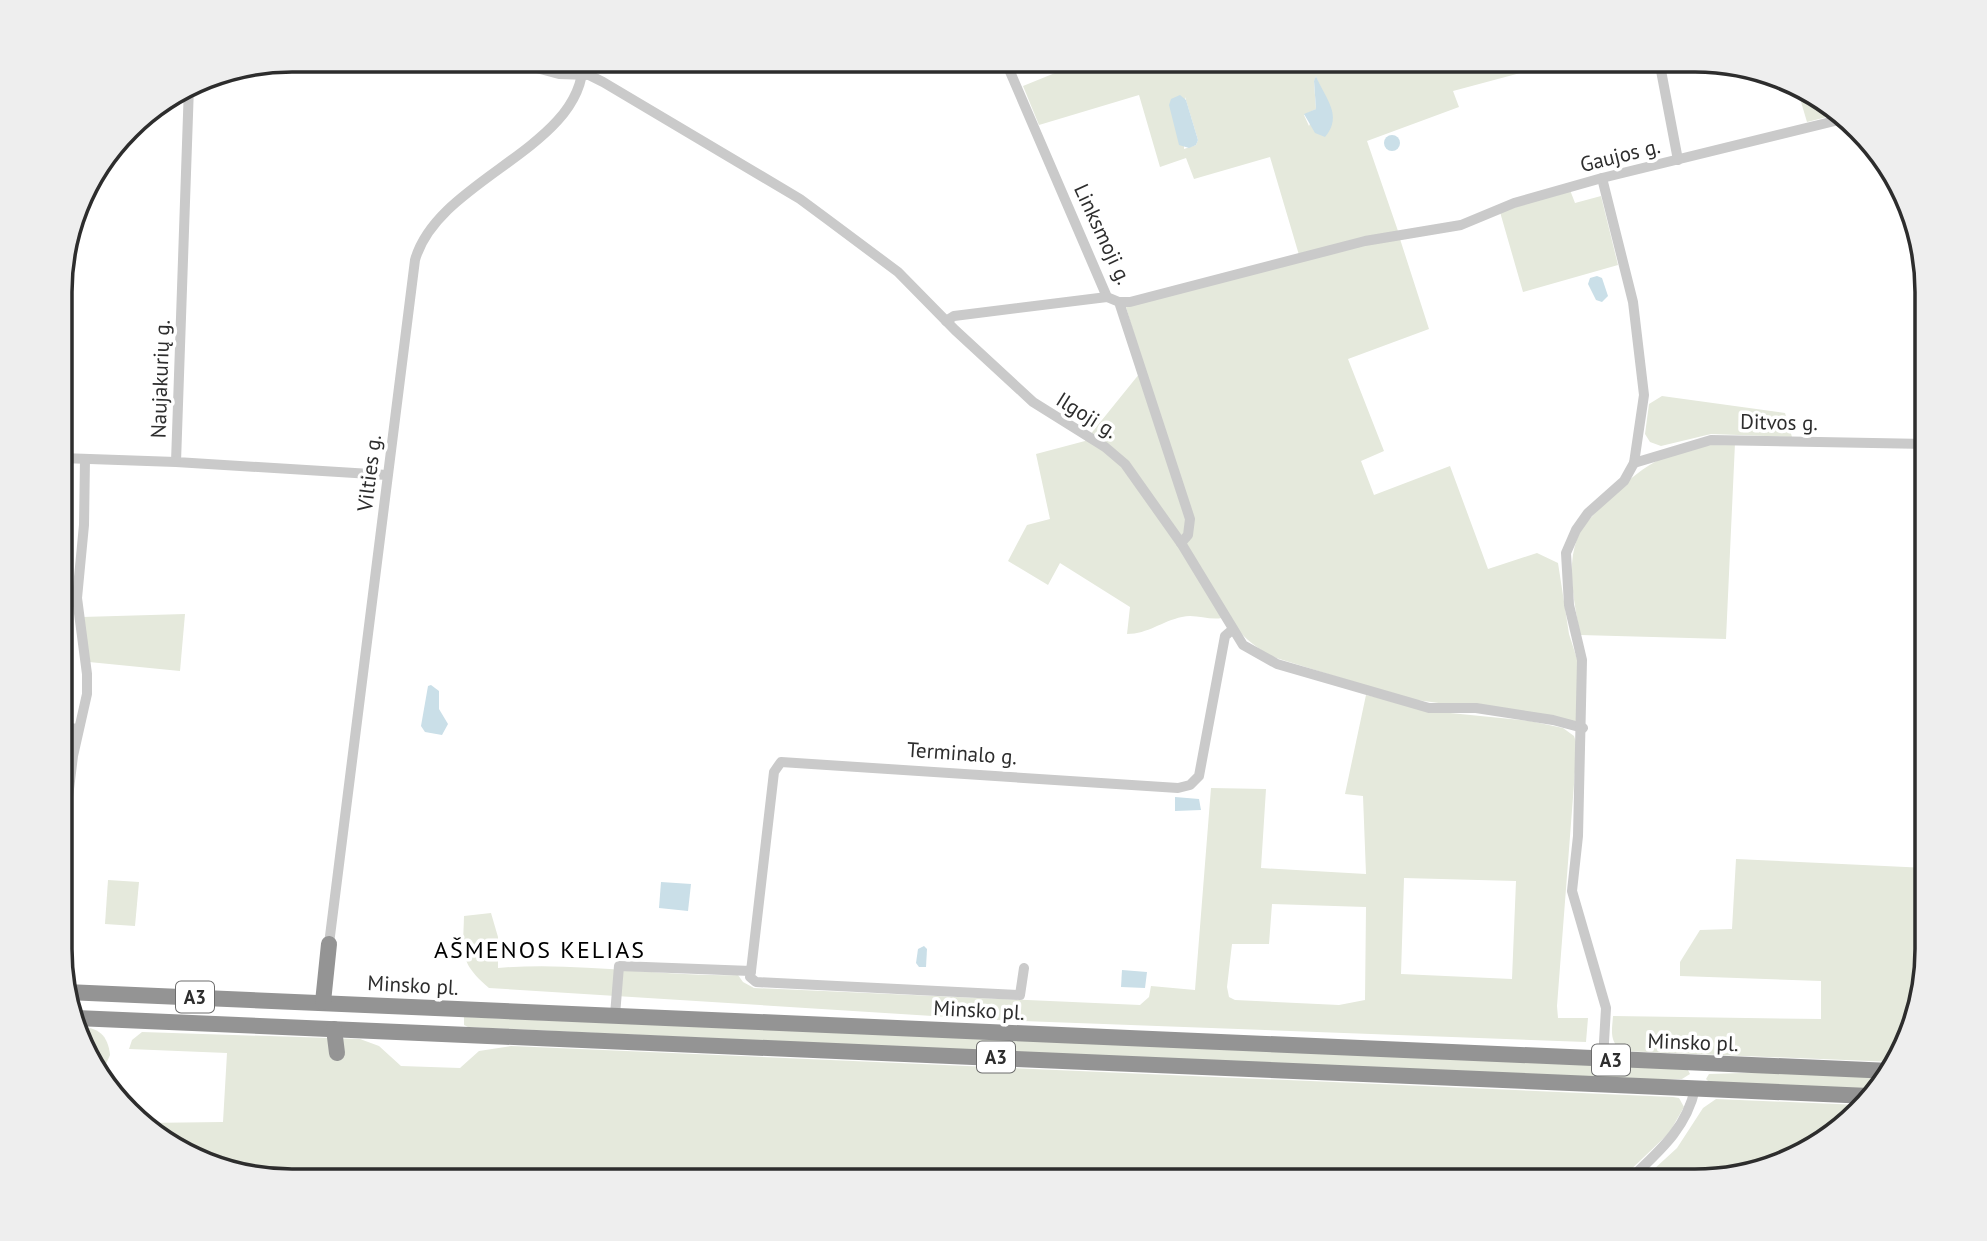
<svg xmlns="http://www.w3.org/2000/svg" width="1987" height="1241" font-family="'PT Sans',sans-serif">
	<style>
		.green { fill: #e5e9dc; fill-rule: evenodd }
		.water { fill: #cadfe8 }
		.lines { fill: none; stroke-linecap: round; stroke-linejoin: round }
		.minor { stroke: #cacaca; stroke-width: 10 }
		.highway { stroke: #949494; stroke-width: 16 }
		.labels { text-anchor: middle; dominant-baseline: central; stroke-width: 7; stroke-linejoin: round; paint-order: stroke }
		.shield { fill: #fff; stroke: #6c6c6c; stroke-width: 2 }
		.shield-label { font-size: 19px; font-weight: bold; fill: #2d2d2d }
		.street-label { font-size: 21px; fill: #2d2d2d; stroke: #fff }
		.quarter-label { font-size: 24px; letter-spacing: 2px; fill: #000; stroke: #fff }
		.rim { fill: none; stroke: #2d2d2d; stroke-width: 3.5 }
	</style>
	<rect width="100%" height="100%" fill="#fff"/>
	<g class="green">
		<path d="M1087,60H1526L1524,72L1453,91L1459,107L1367,141L1398,231L1299,255L1270,157L1194,179L1186,158L1160,167L1139,95L1039,125L1023,86ZM1316,76L1323,97L1309,126L1304,115L1316,109L1314,82ZM1185,97L1198,140L1196,145L1184,149Z"/>
		<path d="M1796,85L1824,98L1839,114L1807,122Z"/>
		<path d="M1570,190L1575,203L1601,196L1618,265L1523,292L1500,212Z"/>
		<path d="M1400,239L1429,329L1348,359L1384,451L1361,461L1374,495L1450,466L1488,569L1537,553L1558,563L1569,634L1577,659L1579,722L1409,699L1273,657C1253,646 1240,635 1228,616C1213,623 1197,613 1182,617C1162,621 1148,634 1127,634L1130,607L1060,563L1048,585L1008,561L1027,525L1050,519L1036,454L1085,441L1144,368L1126,307L1364,245Z"/>
		<path d="M1662,396L1785,413L1792,437L1711,434L1661,446L1650,442L1645,434L1649,404Z"/>
		<path d="M1735,443L1726,639L1580,635C1575,604 1566,569 1577,539C1583,523 1596,513 1607,501C1648,459 1675,446 1735,443Z"/>
		<path d="M185,614L180,671L89,662L82,617Z"/>
		<path d="M1366,695L1440,712L1530,721L1563,728L1574,736L1577,745L1557,1006L1558,1018H1588L1586,1042L996,1020L489,988C459,962 463,954 464,916L491,913L498,937V968C578,961 658,977 738,975L743,982L754,988L1140,1005L1149,997L1151,986L1195,990L1211,788L1266,789L1261,868L1366,874L1363,796L1345,794ZM1404,878L1516,881L1512,979L1401,974ZM1272,904L1366,907L1365,1000L1339,1005L1235,1000L1229,997L1227,987L1232,944H1269Z"/>
		<path d="M1736,859L1927,868V965L1894,1062L1622,1051C1609,1041 1612,1031 1613,1016L1821,1019V981L1680,976V962L1700,930L1732,929Z"/>
		<path d="M108,880L139,882L135,926L105,924Z"/>
		<path d="M464,1017L1687,1068L1690,1074L1682,1079L1618,1080L468,1027L464,1025Z"/>
		<path d="M79,1027C98,1027 108,1035 110,1055L106,1064L95,1070Z"/>
		<path d="M142,1032L360,1039L379,1046L401,1066L460,1068L479,1051L511,1046L1673,1097L1679,1098L1684,1107L1669,1133L1619,1181H291C234,1174 185,1165 143,1123L223,1122L227,1053L129,1049L132,1040Z"/>
		<path d="M1774,1072L1889,1078L1875,1091L1711,1084L1706,1079L1709,1074Z"/>
		<path d="M1716,1099L1860,1105L1812,1150L1711,1181H1641L1677,1148L1703,1108Z"/>
	</g>
	<g class="water">
		<path d="M1316,76C1324,97 1344,115 1325,137L1315,133L1304,114L1316,109L1314,81Z"/>
		<path d="M1180,95L1186,100L1198,140L1196,145L1189,148L1179,145L1169,105L1171,99Z"/>
		<circle cx="1392" cy="143" r="8"/>
		<path d="M1597,276L1602,278L1608,296L1602,302L1596,300L1588,284L1590,278Z"/>
		<path d="M431,685L439,691V709L448,724L442,735L425,732L421,726L428,686Z"/>
		<path d="M1175,797L1199,799L1201,810L1175,811Z"/>
		<path d="M661,882L691,884L688,911L659,908Z"/>
		<path d="M924,946L927,949L926,967H919L916,963L918,949Z"/>
		<path d="M1122,970L1147,972L1145,988L1121,987Z"/>
	</g>
	<g class="lines">
		<g class="minor">
			<path d="M507,60L559,74L589,75L603,82L800,199L827,219L898,272L955,330L1033,402L1105,447L1125,464L1181,543L1243,645L1277,664L1429,708H1476L1553,720L1583,728"/>
			<path d="M1005,60L1107,297L1119,302L1190,519L1188,535L1181,543"/>
			<path d="M1659,60L1678,160"/>
			<path d="M189,86L176,462L387,475"/>
			<path d="M1602,178L1633,302L1644,395L1634,463L1624,481L1588,513L1576,530L1566,553L1569,605L1582,660L1578,836L1572,891L1606,1008L1603,1059"/>
			<path d="M1119,302H1130L1365,241L1461,225L1514,203L1602,178L1843,119"/>
			<path d="M946,321L954,316L1107,297"/>
			<path d="M61,458L176,462"/>
			<path d="M1634,463L1711,440L1927,444"/>
			<path d="M61,727L78,729"/>
			<path d="M61,855L73,756L87,694V674L77,598L84,525L85,459"/>
			<path d="M329,944L415,260C438,178 585,148 583,60"/>
			<path d="M751,971L750,977L756,982L1020,995L1024,968"/>
			<path d="M615,1015L619,966L751,971L774,772L781,762L1178,788L1190,785L1199,776L1225,636L1232,630"/>
			<path d="M1628,1181C1657,1153 1686,1130 1695,1089"/>
		</g>
		<g class="highway">
			<path d="M66,992L1891,1071"/>
			<path d="M323,1002L329,944"/>
			<path d="M76,1018L1869,1096"/>
			<path d="M334,1029L337,1053"/>
		</g>
	</g>
	<g class="labels">
		<g class="shield">
			<rect x="176" y="981.5" width="38" height="31" rx="5"/>
			<rect x="977" y="1041.5" width="38" height="31" rx="5"/>
			<rect x="1592" y="1044.5" width="38" height="31" rx="5"/>
		</g>
		<g class="shield-label">
			<text x="195" y="997">A3</text>
			<text x="996" y="1057">A3</text>
			<text x="1611" y="1060">A3</text>
		</g>
		<g class="street-label">
			<text transform="translate(1620 155) rotate(-14)">Gaujos g.</text>
			<text transform="translate(1103 234) rotate(65)">Linksmoji g.</text>
			<text transform="translate(160 379) rotate(-88)">Naujakurių g.</text>
			<text transform="translate(1087 415) rotate(32)">Ilgoji g.</text>
			<text transform="translate(1779 422) rotate(1)">Ditvos g.</text>
			<text transform="translate(369 473) rotate(-83)">Vilties g.</text>
			<text transform="translate(962 753) rotate(4)">Terminalo g.</text>
			<text transform="translate(413 985) rotate(3)">Minsko pl.</text>
			<text transform="translate(979 1010) rotate(3)">Minsko pl.</text>
			<text transform="translate(1693 1042) rotate(2)">Minsko pl.</text>
		</g>
		<g class="quarter-label">
			<text x="540" y="949">AŠMENOS KELIAS</text>
		</g>
	</g>
	<path d="M0 0H1987V1241H0ZM292 72H1695A220 220 0 0 1 1915 292V949A220 220 0 0 1 1695 1169H292A220 220 0 0 1 72 949V292A220 220 0 0 1 292 72Z" fill="#eee" fill-rule="evenodd"/>
	<path class="rim" d="M292 72H1695A220 220 0 0 1 1915 292V949A220 220 0 0 1 1695 1169H292A220 220 0 0 1 72 949V292A220 220 0 0 1 292 72Z"/>
</svg>
